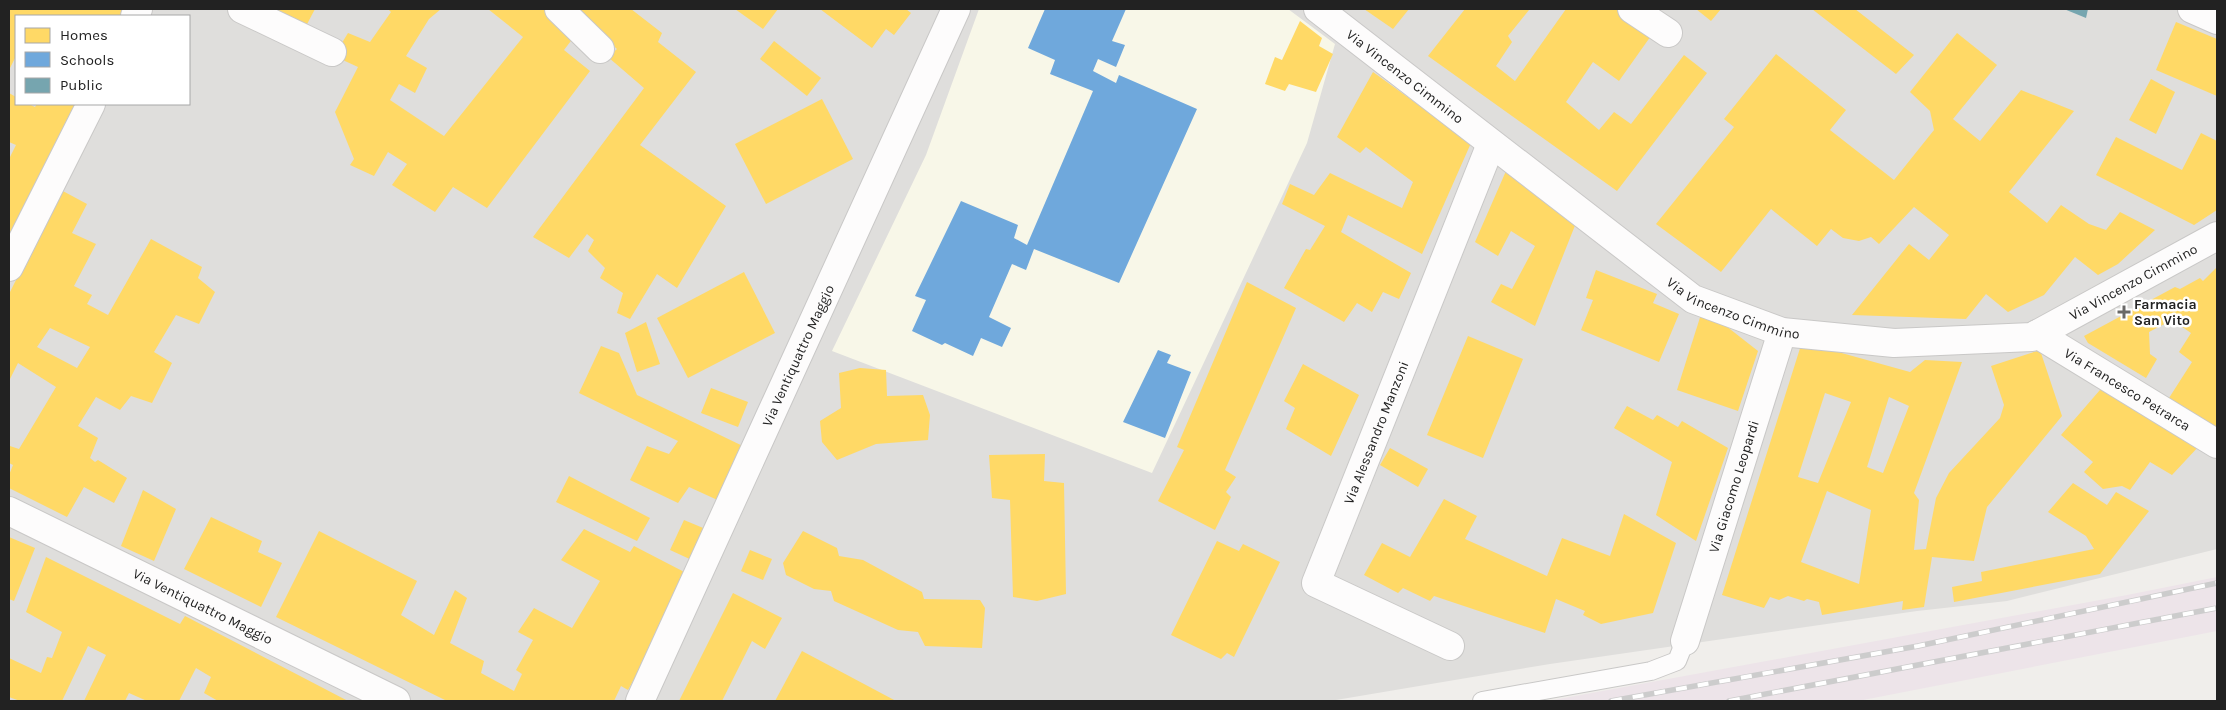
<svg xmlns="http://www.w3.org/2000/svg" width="2226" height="710" font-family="Karla,sans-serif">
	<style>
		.residential { fill: #dfdedc; fill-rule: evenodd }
		.industrial { fill: #ede4e9 }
		.education { fill: #f8f7e8 }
		.homes { fill: #ffd966; fill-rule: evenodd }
		.schools { fill: #6fa8dc }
		.public { fill: #76a5af }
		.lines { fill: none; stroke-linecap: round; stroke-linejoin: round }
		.service-casing { stroke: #c9c8c7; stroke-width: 20 }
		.minor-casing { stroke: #c9c8c7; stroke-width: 30 }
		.tertiary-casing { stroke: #c9c8c7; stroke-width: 30 }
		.service { stroke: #fdfcfc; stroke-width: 18 }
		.minor { stroke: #fdfcfc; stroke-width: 28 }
		.tertiary { stroke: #fdfcfc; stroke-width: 28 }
		.rail-casing { stroke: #ccc; stroke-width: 5.5 }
		.rail { stroke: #fff; stroke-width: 4; stroke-dasharray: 11; stroke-linecap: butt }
		.poi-dot { fill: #6a6968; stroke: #fff; stroke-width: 2 }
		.labels { text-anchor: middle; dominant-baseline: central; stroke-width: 5; stroke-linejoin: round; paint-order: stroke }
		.street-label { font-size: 14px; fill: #222; stroke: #fff }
		.poi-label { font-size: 14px; font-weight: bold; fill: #222; stroke: #fff; text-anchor: start }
	</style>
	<rect width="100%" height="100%" fill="#f0eeeb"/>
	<path class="residential" d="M9,9H2217V549L2007,601L1917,611L1550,664L1330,701H9ZM16,16H189V104H16Z"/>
	<path class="industrial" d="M2217,577V631L1858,701H1548L2127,595Z"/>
	<path class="education" d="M979,9H1288L1335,44L1307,143L1152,473L832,351L926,155Z"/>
	<g class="homes">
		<path d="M9,9H127L124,16H16V56L9,70Z"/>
		<path d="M262,9H315L305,28Z"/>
		<path d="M388,9H441L429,19L406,56L427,68L415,93L399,84L390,100L444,136L523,37L488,9H548L577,33L564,50L590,71L487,208L453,187L435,212L392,185L407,164L388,152L374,176L350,165L354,159L335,112L358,67L334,56L348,33L370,42L391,12Z"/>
		<path d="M574,9H631L662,33L658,42L696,72L640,145L726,206L677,288L657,274L630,319L617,313L623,293L600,278L605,268L588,251L594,240L587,234L569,258L533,237L644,88L608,57L617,49Z"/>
		<path d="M735,9H778L763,29Z"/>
		<path d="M820,9H906L911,13L894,35L886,29L872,48Z"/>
		<path d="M1364,9H1409L1393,29Z"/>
		<path d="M1465,9H1527L1529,10L1508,36L1512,42L1496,66L1515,81L1566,9H1616L1653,33L1619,81L1593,62L1566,102L1599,130L1614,112L1631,124L1684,55L1707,73L1617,191L1428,56Z"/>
		<path d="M1696,9H1721L1711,21Z"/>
		<path d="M1812,9H1855L1914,55L1896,74Z"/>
		<path d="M1300,21L1322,38L1319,46L1333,54L1316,92L1289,84L1285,91L1265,84L1275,57L1282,60Z"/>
		<path d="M2176,22L2217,39V96L2156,70Z"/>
		<path d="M1957,33L1997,65L1953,119L1980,141L2021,90L2074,111L2009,192L2047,223L2061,205L2089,224L2106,230L2120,212L2155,230L2118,264L2098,275L2075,257L2044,295L2008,312L1986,294L1966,319L1852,315L1909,244L1929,260L1949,235L1914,207L1879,244L1871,237L1859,241L1843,238L1831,229L1817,246L1771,209L1721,272L1656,224L1734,127L1724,119L1776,54L1846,110L1830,130L1894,180L1934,130L1930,111L1910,92Z"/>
		<path d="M774,41L821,78L807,96L760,59Z"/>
		<path d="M1373,72L1471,143L1422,254L1348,215L1341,232L1411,273L1399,299L1383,292L1372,312L1357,303L1344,322L1284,288L1306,249L1310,250L1325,226L1282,204L1290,184L1314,195L1330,173L1402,208L1413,182L1366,147L1360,153L1337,137Z"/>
		<path d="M2151,79L2175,92L2156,134L2129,120Z"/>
		<path d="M9,93L16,97V104H29L35,107L37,104H82L9,243V159L16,145L9,142Z"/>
		<path d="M822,99L853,159L766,204L735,144Z"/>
		<path d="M2201,133L2217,141V210L2194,225L2096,175L2116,137L2182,170Z"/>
		<path d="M1506,171L1576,223L1535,326L1491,302L1501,284L1512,289L1535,246L1511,231L1498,256L1475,242Z"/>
		<path d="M61,190L87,204L72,233L96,244L74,286L92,295L87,304L108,315L151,239L202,267L198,278L215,292L199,324L176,315L154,352L172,363L152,403L131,396L120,410L96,397L78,426L98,438L90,458L95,462L98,460L127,478L114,503L84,487L67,517L9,488V475L13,465L9,463V449L10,446L19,449L56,387L18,363L9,381V294ZM50,328L90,347L77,368L37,347Z"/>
		<path d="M2217,267V430L2169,398L2192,362L2179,352L2191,333L2172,320L2149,332L2150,354L2157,359L2146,378L2088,343L2084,336L2175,287L2180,289L2200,278L2203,281Z"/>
		<path d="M1596,270L1657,294L1653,303L1679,314L1659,362L1581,330L1593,300L1586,298Z"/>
		<path d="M744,272L775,333L688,378L657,318Z"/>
		<path d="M1247,282L1296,308L1225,470L1236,477L1226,492L1231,497L1215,530L1158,501L1184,450L1177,447Z"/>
		<path d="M1703,308L1758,351L1738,411L1677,390Z"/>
		<path d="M646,322L660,364L637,372L625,333Z"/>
		<path d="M1468,336L1523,359L1483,458L1427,435Z"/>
		<path d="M1802,342L1910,372L1925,360L1962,362L1914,493L1919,500L1914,550L1926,549L1936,498L1949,473L2000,418L2004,405L1991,366L2040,350L2062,416L1987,507L1974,561L1932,557L1924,607L1902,610L1903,601L1822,615L1819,602L1807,599L1804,601L1788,596L1779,600L1770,597L1764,608L1722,595ZM1825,393L1851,402L1818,483L1798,477ZM1889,397L1909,406L1883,473L1867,467ZM1827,491L1871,510L1859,584L1801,562Z"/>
		<path d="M601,346L619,353L637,395L749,449L724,503L689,487L678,503L630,480L647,446L669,454L678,441L579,393Z"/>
		<path d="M1303,364L1359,395L1331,456L1286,429L1295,408L1284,401Z"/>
		<path d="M860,368L886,370L887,396L923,395L930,415L928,440L876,444L837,460L822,442L820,421L841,408L839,373Z"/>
		<path d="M2106,383L2149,419L2154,415L2199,446L2172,475L2150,462L2130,490L2122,486L2103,489L2084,472L2093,462L2061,435Z"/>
		<path d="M711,388L748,402L738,427L701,413Z"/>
		<path d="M1627,406L1653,420L1657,415L1678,427L1682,421L1728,448L1696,541L1656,515L1672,462L1614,428Z"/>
		<path d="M1390,448L1428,469L1418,487L1380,465Z"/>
		<path d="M1045,454L1044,481L1064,483L1066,594L1037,601L1013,597L1010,500L992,498L989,455Z"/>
		<path d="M569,476L650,518L637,541L556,502Z"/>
		<path d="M2073,483L2107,505L2116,492L2149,511L2100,574L1954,602L1952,587L1982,581L1981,572L2094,549L2086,536L2048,512Z"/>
		<path d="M143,490L176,509L154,561L121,546Z"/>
		<path d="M1444,499L1477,516L1465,539L1547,576L1562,538L1610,556L1624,514L1676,543L1653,613L1601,624L1583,615L1585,611L1556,599L1545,633L1434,596L1430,601L1403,588L1398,593L1364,575L1382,543L1410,557Z"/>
		<path d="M211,517L262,541L258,552L282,563L261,607L184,569Z"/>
		<path d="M684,520L708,530L694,561L670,550Z"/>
		<path d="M584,529L630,552L634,546L692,576L628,690L621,686L614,701H447L276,617L319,531L417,581L401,615L434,635L455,590L467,598L450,643L484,661L481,673L514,691L522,674L516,670L533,640L518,632L534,608L572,628L600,581L561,560Z"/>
		<path d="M803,531L837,548L839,556L863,560L922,592L924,599L980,600L985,608L982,648L925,646L918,632L898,630L834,601L831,591L814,589L786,575L783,563Z"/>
		<path d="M9,537L35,548L14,601L9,599Z"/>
		<path d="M1217,541L1239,551L1243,544L1280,562L1234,657L1227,653L1221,659L1171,635Z"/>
		<path d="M750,550L772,559L763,580L741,571Z"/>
		<path d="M46,557L180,624L185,616L348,701H218L204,693L211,677L196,668L179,701H147L129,693L125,701H84L106,655L88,646L62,701H20L9,697V658L41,673L47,657L52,658L62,632L26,612Z"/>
		<path d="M733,593L782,618L765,649L752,641L722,701H679Z"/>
		<path d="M802,651L896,701H775Z"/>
	</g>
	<g class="schools">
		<path d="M1045,9H1126L1112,41L1125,45L1116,67L1098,59L1093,71L1116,83L1119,75L1197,109L1119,283L1034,249L1026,270L1012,264L989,317L1011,328L1002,347L981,338L973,356L945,343L942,345L912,331L926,300L915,296L961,201L1018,225L1014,238L1027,245L1093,91L1050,74L1055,60L1028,48Z"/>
		<path d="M1158,350L1171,355L1167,363L1191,372L1165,438L1123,422Z"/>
	</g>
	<path class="public" d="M2064,9H2088L2086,18Z"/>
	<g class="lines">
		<g class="service-casing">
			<path id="service" d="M1482,701L1651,671L1677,661L1685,641"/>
		</g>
		<g class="minor-casing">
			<g id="minor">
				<path d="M242,9L332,52"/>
				<path d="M559,9L600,49"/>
				<path id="s1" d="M1318,9L1693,299L1782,332L1894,343L2032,337L2217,236"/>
				<path d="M1632,9L1668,33"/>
				<path d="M2192,9L2217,20"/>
				<path d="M135,16L138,9"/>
				<path d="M9,267L91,104"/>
				<path id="s2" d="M2037,334L2217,444"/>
				<path id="s3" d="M1685,641L1782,332"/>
				<path id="s4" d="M1450,646L1316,583L1491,144"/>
			</g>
		</g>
		<g class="tertiary-casing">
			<g id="tertiary">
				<path id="s5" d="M9,511L396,701"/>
				<path id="s6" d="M640,701L956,9"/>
			</g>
		</g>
		<use href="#service" class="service"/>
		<use href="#minor" class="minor"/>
		<use href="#tertiary" class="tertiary"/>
		<g class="rail-casing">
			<g id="rail">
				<path d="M1611,701L1918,646L2217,583"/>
				<path d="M1729,701L2217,608"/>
			</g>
		</g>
		<use href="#rail" class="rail"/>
	</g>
	<path class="poi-dot" d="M2121.5 304.5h5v5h5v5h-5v5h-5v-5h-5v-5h5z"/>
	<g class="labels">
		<g class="street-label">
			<text stroke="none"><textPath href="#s1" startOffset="110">Via Vincenzo Cimmino</textPath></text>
			<text stroke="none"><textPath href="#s1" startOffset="935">Via Vincenzo Cimmino</textPath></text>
			<text stroke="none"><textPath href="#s1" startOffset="515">Via Vincenzo Cimmino</textPath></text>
			<text stroke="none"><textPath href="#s6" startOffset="380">Via Ventiquattro Maggio</textPath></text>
			<text stroke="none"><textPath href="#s2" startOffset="106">Via Francesco Petrarca</textPath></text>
			<text stroke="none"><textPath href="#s4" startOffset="310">Via Alessandro Manzoni</textPath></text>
			<text stroke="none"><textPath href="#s3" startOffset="162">Via Giacomo Leopardi</textPath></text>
			<text stroke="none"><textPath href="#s5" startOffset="216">Via Ventiquattro Maggio</textPath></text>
		</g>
		<g class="poi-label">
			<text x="2134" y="304">Farmacia<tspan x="2134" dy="16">San Vito</tspan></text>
		</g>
	</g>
	<rect width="2226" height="710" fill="none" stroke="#222222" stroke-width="20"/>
	<rect x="15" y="15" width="175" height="90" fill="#ffffff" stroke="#a7a7a7"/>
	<rect x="25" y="28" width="25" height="15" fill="#ffd966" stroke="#a7a7a7"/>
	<text x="60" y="40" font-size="15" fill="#222222">Homes</text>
	<rect x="25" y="52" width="25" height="15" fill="#6fa8dc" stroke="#a7a7a7"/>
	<text x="60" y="65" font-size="15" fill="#222222">Schools</text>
	<rect x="25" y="78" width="25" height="15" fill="#76a5af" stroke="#a7a7a7"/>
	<text x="60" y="90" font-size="15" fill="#222222">Public</text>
</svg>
